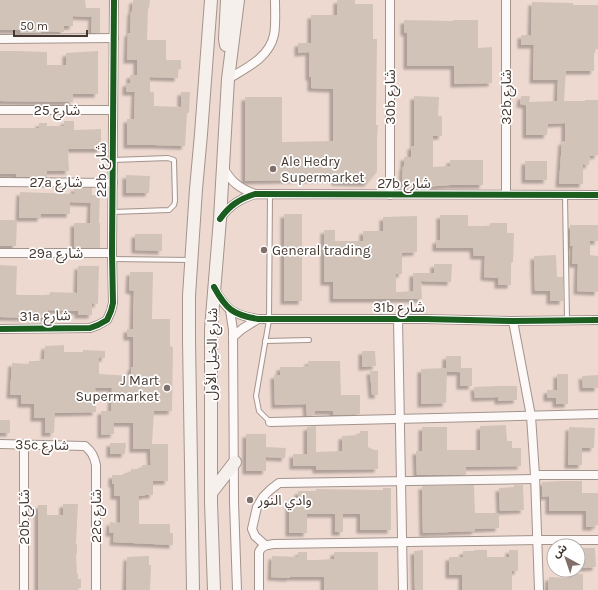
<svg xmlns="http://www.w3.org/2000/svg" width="598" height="590" font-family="Karla,'Noto Sans Arabic',sans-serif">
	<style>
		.building { fill: #d2c3b9; filter: url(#shadow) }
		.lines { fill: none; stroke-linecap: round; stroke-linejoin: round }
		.service-casing { stroke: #a3948c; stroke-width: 6 }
		.minor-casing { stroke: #a3948c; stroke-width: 10 }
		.secondary-casing { stroke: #a3948c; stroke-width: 14 }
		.service { stroke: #fcf9f8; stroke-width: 4 }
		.minor { stroke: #fcf9f8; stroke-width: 8 }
		.secondary { stroke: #f6f0ec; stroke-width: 12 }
		.cycleway-casing { stroke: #fff; stroke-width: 8 }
		.cycleway { stroke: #1b5e20; stroke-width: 6 }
		.poi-dot { fill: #807069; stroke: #fff; stroke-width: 1.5 }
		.labels { text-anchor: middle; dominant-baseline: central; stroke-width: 3.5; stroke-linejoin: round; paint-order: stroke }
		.street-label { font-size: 14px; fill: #463831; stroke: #fff }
		.poi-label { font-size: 14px; fill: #463831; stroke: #fff; text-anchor: start }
	</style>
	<defs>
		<filter id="shadow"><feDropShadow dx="-3.5" dy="3.5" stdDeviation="1" flood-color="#0004"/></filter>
	</defs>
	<rect width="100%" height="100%" fill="#edd9d0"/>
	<g class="building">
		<path d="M0,0H85L86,8H100V33H91L92,17L73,16V26H64V32L41,31V33H20V30H0Z"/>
		<path d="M133,0H150L149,8H148L147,40H166V60H181V69H178V78L150,77V92H154V106L181,107V92H190L189,113H187L185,146L155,145H127V119H134L135,92H126V83H130V75H137V60H127L128,33H130L131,11L132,12Z"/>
		<path d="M337,0H355V4H373V39H377L376,125H378L377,139V172L367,183L335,182V179L245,181V97H282V142L333,141V89L311,88V77H309V52L298,53V43H311V15H337Z"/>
		<path d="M532,2L573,3V5H598V49H594V71H566L564,101H585V100H598V155L590,156L589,165L583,164V184H559L562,141L565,142V123L548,124L547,135H526V105L520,104L521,96H530L529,102L557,101L558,80H533L534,45H521V35H531Z"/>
		<path d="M404,20L453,21V20H478V48L492,47V83L454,84V66H407V33L404,32Z"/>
		<path d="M0,51H16L47,52V65H66V53L98,51V94H73V102L0,101Z"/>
		<path d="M414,96L439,97L438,116H442V136H433V167L450,166V160H483V185H450L422,187V184H402L403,166H404V157H411V146H414Z"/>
		<path d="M64,121H74V130L101,129V149H68L69,171H47V177H16V174H0V128H39V123H47V126H64Z"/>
		<rect x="525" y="161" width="22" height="19"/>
		<path d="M126,175L150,176L149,193H126Z"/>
		<path d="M74,188H92V195H100L99,223H100V248H74V223H90L91,203L70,202V214H41V218H19L20,192L74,194Z"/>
		<rect x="284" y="214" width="18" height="87"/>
		<path d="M440,215H468V226H490V223H507V233H514L513,262L511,263V285H498V278L484,277L485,256H474L473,248H436V240H440Z"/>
		<path d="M417,216V252L402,253V274H396V292L413,291V273H434V264H452L451,282L421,281L422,299H333V282H324V230H335V241H363V231H383V217Z"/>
		<path d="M0,220H17L16,246H0Z"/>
		<path d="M570,225H598V241H590V255L598,256V292L577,291L578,264H572L573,246H570Z"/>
		<path d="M135,234H162V251L135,250Z"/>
		<path d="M556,255L557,277H563V301H550V291H535L534,256Z"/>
		<path d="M0,265L17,266L16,294H17V295H50V292L77,293L78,266H99L98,304L92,303V315H78V311L48,310V318L0,317Z"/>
		<path d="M130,272H153L152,319H170V346L173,347L172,411H154L152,444H168V481H153V495H145V496H139V524H170V533H173V545L113,542L114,533H109L110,522L120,523V496H114V484H112V475H123L124,473H131V469H142V465H151L150,449H133V423H114V434L101,435V411H111L112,388H95L96,412L55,413L54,433H45V418H34V404H21V395H10L12,363L29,364V361H40V359H44L45,346L64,345V352H83V350L105,351V358H99V374L131,376V367H133V337H127V329H133L134,291L129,290Z"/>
		<path d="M362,351H375L376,366L362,367Z"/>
		<path d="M446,356H461V368H472V386H460V372H447L446,403L421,404V369L446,368Z"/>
		<path d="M308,361H340L341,395H360V414L333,415V411H315V415L307,416L306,404L275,405L274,375H280V367H304V366H308Z"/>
		<path d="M370,371H378V395H372Z"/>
		<path d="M557,374H568V404H556V398H547V390H557Z"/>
		<path d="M598,375V388H583L582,376Z"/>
		<path d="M497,386H517V400L498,401V397L475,398L474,387Z"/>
		<rect x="0" y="420" width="10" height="13"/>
		<path d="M506,425L507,441H512V448H521V466L466,467V475H417L416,451H422V427H447V450H480V426Z"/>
		<path d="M316,426V452L342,451V436L360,435V431H368V447L374,450H378V469L316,470V466H293V454H307V427Z"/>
		<path d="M569,427L595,428L594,448H582V465H568Z"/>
		<path d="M246,434H266V447L286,448L285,458L266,457V471H246Z"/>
		<path d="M110,443H126L125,454H110Z"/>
		<path d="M561,481H582V493H598V525H595V527H586V511H549V496L542,497V482Z"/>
		<path d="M474,485L475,513H499V528L475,529V531L423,533L422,486Z"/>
		<path d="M514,485H523L524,510L500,511L499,488L514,487Z"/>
		<path d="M383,488H391V530H360V514H343V532H335V514H307V533H289V498H298V491H316V489L383,490Z"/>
		<path d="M63,504H78L76,544H77V554H76L77,574H78V579H81V588H78V590H38V505H47V515H63Z"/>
		<path d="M582,548H595L596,567L583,568Z"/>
		<path d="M423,550V590H415L414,551Z"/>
		<path d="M474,550H487V557H509V550H518V571H512V590H462V575H449V557H463V551H474Z"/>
		<path d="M298,552H307V560H315L334,559V552H378V590H324V577H290V578L271,577L272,556L298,557Z"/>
		<path d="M149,556V565H151L150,590H126L127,557Z"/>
		<path d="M571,573L583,574V590H548L549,577L571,578Z"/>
	</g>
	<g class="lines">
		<g class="service-casing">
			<g id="service">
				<path d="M565,195L567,320"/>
				<path d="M113,212L169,210L174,205L175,201L174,160L168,158L113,160"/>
				<path d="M112,259L190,260"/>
				<path d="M265,341L309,340"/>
				<path d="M270,422L259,411L256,396L269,320L270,194"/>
			</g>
		</g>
		<g class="minor-casing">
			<g id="minor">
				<path d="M0,39L114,38"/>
				<path d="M228,79C246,68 269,58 274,35C276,25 275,11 275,0"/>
				<path d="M0,110H113"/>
				<path d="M223,167C231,182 239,188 255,194"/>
				<path d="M0,182L113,183"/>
				<path d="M390,195V0"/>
				<path d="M506,195V0"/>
				<path d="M220,219C229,206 239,199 255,194L598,195"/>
				<path d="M0,253H112"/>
				<path d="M214,288C226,310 233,315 258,319H425L513,321L598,320"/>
				<path d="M230,310L233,330L234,502L237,590"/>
				<path d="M398,319L403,590"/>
				<path d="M513,321L531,416L535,475L539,590"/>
				<path d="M0,329L90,328L98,325L107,320L111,311L113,303L112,253L114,0"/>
				<path d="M233,337L242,329L258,319"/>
				<path d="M270,422L598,414"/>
				<path d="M0,444L85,446C92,452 94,456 96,465V590"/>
				<path d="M535,475H598"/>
				<path d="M265,545L255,536L252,529L257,507L263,497L270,490L279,483L535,479"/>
				<path d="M24,590V445"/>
				<path d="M259,590V552C262,545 267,545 274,544L538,540H598"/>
			</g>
		</g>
		<g class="secondary-casing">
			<g id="secondary">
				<path d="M226,45L225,39L227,0"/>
				<path d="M211,493L235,462"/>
				<path d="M193,590L189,340V296L196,189L201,134L211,0"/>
				<path d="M214,590L211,502V329L220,219L228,79L238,0"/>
			</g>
		</g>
		<use href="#service" class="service"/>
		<use href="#minor" class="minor"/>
		<use href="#secondary" class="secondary"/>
		<g class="cycleway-casing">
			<g id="cycleway">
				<path d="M220,219C229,206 239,199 255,194L598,195"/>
				<path d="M214,287C226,309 233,315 258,319H425L513,321L598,320"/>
				<path d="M0,329L90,328L98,325L107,320L111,311L113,303L112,253L114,0"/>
			</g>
		</g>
		<use href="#cycleway" class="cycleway"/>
	</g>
	<g class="poi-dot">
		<circle cx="273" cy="169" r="4"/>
		<circle cx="264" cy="250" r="4"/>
		<circle cx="167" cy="388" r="4"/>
		<circle cx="250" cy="500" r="4"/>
	</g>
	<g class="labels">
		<g class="street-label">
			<text transform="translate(390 97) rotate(-90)">30b شارع</text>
			<text transform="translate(506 97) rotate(-90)">32b شارع</text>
			<text x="57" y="110">شارع 25</text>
			<text transform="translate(101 170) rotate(-90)">22b شارع</text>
			<text x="56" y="182">27a شارع</text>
			<text x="404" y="183">27b شارع</text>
			<text x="56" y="253">29a شارع</text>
			<text x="399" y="307">31b شارع</text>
			<text transform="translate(45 316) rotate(-1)">31a شارع</text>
			<text transform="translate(212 354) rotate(-89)">شارع الخيل الأول</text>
			<text transform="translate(42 445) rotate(1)">35c شارع</text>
			<text transform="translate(96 516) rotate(-90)">22c شارع</text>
			<text transform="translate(24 517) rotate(-90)">20b شارع</text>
		</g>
		<g class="poi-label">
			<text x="281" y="161">Ale Hedry<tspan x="281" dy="16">Supermarket</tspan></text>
			<text x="272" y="250">General trading</text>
			<text x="159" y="380" text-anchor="end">J Mart<tspan x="159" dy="16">Supermarket</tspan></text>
			<text x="258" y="500">وادي النور</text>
		</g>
	</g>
	<g transform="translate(566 558) rotate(320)"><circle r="19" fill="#ffffff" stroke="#b5afad"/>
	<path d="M0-3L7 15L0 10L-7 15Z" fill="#807069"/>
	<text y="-6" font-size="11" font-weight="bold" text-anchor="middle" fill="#463831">ش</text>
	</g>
	<path d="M14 30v6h73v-6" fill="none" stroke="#463831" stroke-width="2"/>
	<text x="20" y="30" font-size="12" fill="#463831" stroke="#ffffff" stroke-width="3" paint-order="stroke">50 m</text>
</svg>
